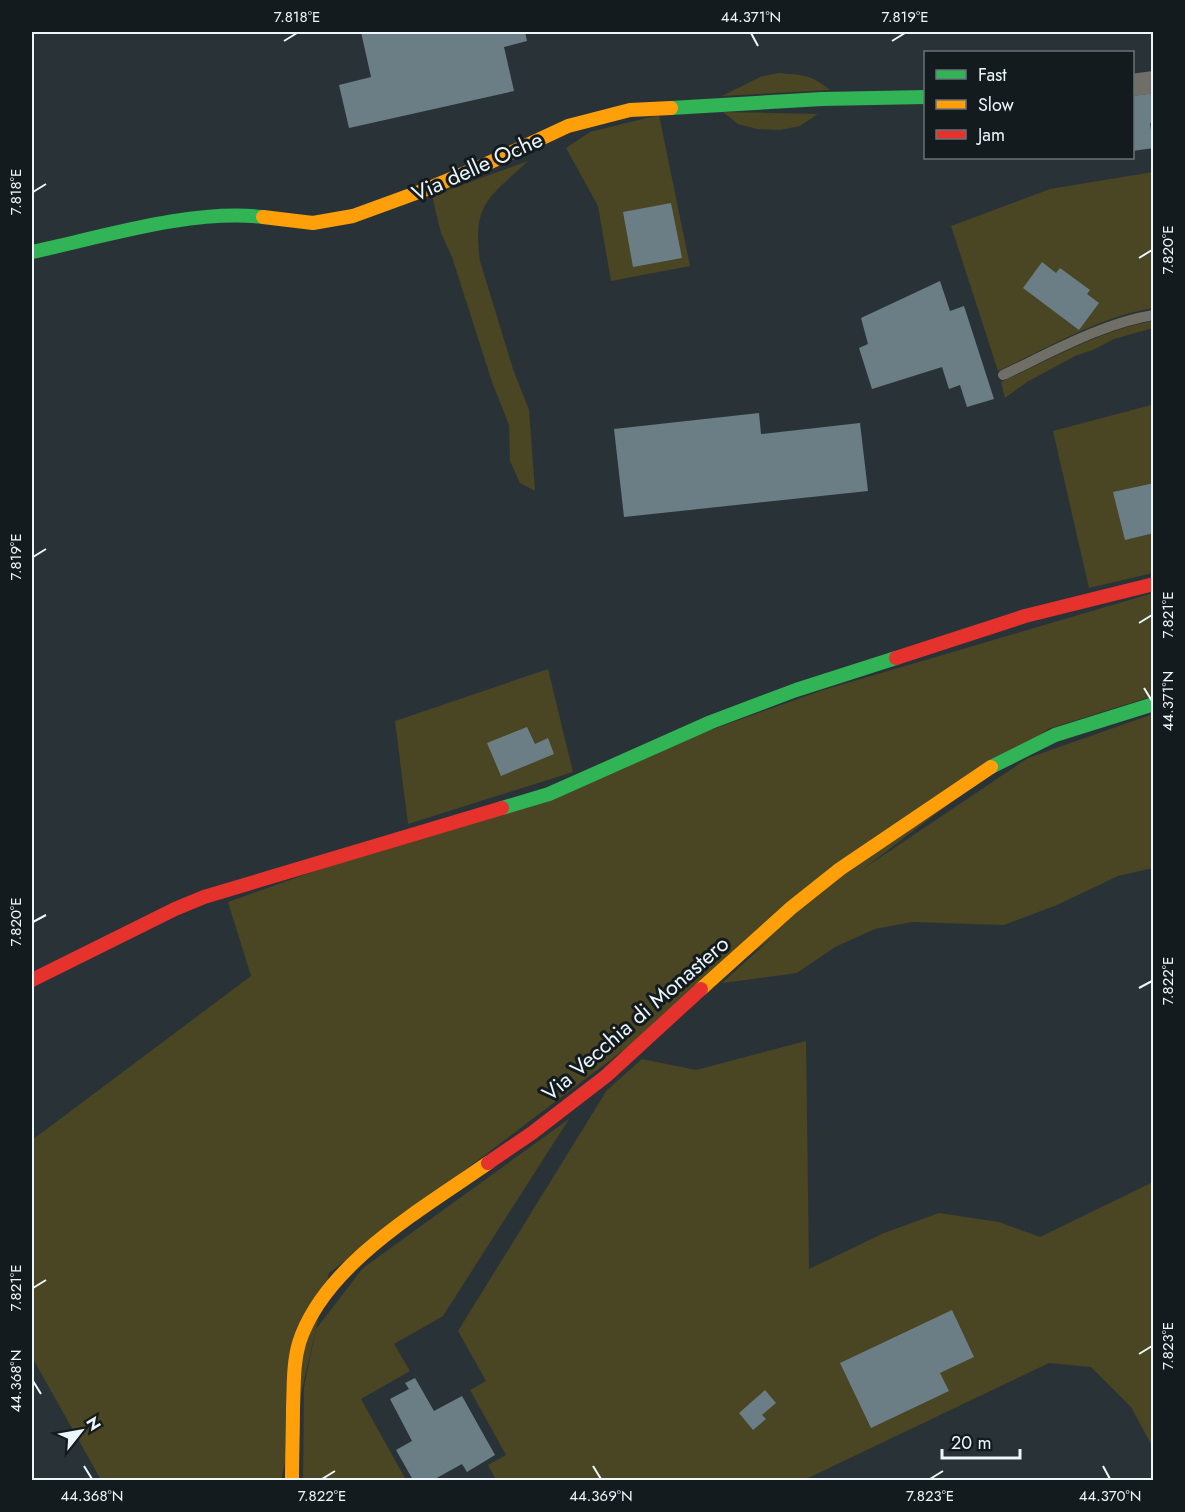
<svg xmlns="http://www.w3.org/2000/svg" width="1185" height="1512" font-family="Jost,sans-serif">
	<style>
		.green { fill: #4a4522 }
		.building { fill: #6b7e86 }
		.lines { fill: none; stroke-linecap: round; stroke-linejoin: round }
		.lane { stroke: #6f6f67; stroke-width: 10 }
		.street { stroke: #6f6f67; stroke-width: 22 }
		.fast { stroke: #30b455; stroke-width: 14 }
		.slow { stroke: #ff9f0a; stroke-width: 14 }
		.jam { stroke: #e5322d; stroke-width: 14 }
		.ticks { fill: none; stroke: #ecf7fc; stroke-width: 2 }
		.labels { text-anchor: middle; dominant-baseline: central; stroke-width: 6; stroke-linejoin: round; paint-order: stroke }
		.street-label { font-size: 22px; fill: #ecf7fc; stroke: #131b1f }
		.neatline { fill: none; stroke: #ecf7fc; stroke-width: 2 }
		.ticks-label { font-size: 15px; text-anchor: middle; fill: #ecf7fc }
	</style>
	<rect width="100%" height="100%" fill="#293337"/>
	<g class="green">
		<path d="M778,73C801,75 811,74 830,90L722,96L760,77Z"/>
		<path d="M723,112L818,114L800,126L780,130L757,129L738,124Z"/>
		<path d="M659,115L690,266L611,281L598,206L566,148L590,132Z"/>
		<path d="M528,161C489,198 472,203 480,261L513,369L529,410L535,491L520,483L510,461L509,425L492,382L452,257L441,233L432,196Z"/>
		<path d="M1153,172V308C1099,317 1048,348 998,371L951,226L1050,189Z"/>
		<path d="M1153,321V328L1114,339L1095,349L1075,356L1027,382L1005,398L1001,382C1050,360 1100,330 1153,321Z"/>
		<path d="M1151,405L1154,416L1153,573L1089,588L1053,431Z"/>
		<path d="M1153,593V696L1048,729L329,1273L281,1480H101L32,1357V1140L251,976L228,902L820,691Z"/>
		<path d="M548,669L573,772L408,824L395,721Z"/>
		<path d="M1153,714V868L1118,876L1057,905L1004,925L912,922L875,929L835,947L797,973L722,983L805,908L1028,758Z"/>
		<path d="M806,1041L809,1269L884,1233L939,1213L999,1222L1040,1237L1153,1182V1445L1151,1444L1131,1407L1091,1367L1049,1363L804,1480H496L488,1465L506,1455L470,1390L486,1381L458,1331L607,1090L642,1059L696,1070Z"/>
		<path d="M569,1119L443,1316L394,1344L410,1371L361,1399L406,1480H303L304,1387L316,1329L363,1268Z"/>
	</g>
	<g class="building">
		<path d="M361,32H525L527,41L504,47L514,91L349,128L339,85L371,77Z"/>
		<path d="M1154,93V123H1150L1154,148L1132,151V96Z"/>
		<path d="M671,203L682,258L633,267L623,212Z"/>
		<path d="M1042,262L1056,273L1060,268L1090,290L1087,294L1099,303L1079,330L1023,288Z"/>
		<path d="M940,281L950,311L964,306L994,399L967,407L960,385L949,389L942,367L872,389L859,348L868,344L861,318Z"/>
		<path d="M759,413L761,434L860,423L868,491L624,517L614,429Z"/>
		<path d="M1154,483V533L1125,540L1113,492Z"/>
		<path d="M527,727L535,744L548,738L554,754L501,776L487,743Z"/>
		<path d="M952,1310L974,1357L940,1373L949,1391L871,1428L840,1363Z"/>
		<path d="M415,1378L434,1411L462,1396L495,1455L467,1472L462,1464L433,1480H413L396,1450L412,1441L390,1399L409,1389L405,1383Z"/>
		<path d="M765,1390L776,1403L762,1415L766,1419L753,1430L739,1413Z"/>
	</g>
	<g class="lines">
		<path class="lane" d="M1003,375C1048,354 1105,322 1154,315"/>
		<path class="street" d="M1132,85L1154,82"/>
		<g class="fast">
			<path d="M671,108L822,99L926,97"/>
			<path d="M32,252C103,237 190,209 263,217"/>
			<path d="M991,767L1055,735L1154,704"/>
			<path d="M502,808L549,794L711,722L796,690L896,658"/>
		</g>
		<g class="slow">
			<path d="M263,217L313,223L353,216L427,189L482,166L568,126L630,110L671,108"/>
			<path d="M701,989L791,908L840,869L991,767"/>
			<path d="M292,1480C292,1456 293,1431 293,1407C294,1385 293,1364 299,1343C324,1264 424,1208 488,1163"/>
		</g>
		<g class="jam">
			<path d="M896,658L1025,616L1154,584"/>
			<path d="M32,980L175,909L204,897L502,808"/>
			<path d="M488,1163L532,1133L606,1076L701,989"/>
		</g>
	</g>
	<path class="ticks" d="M751,33L758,46M284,41L297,33M892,41L905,33M33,192L46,184M1139,258L1152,250M33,557L46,549M1139,623L1152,615M1144,688L1152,701M33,922L46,915M1139,988L1152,981M33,1288L46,1280M1139,1354L1152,1346M33,1381L41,1394M84,1466L92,1479M593,1466L601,1479M1103,1466L1110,1479M322,1479L335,1471M930,1479L943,1471"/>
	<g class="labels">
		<g class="street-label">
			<text transform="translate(477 166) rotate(-24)">Via delle Oche</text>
			<text transform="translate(635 1018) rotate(-41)">Via Vecchia di Monastero</text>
		</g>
	</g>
	<rect width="1185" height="1512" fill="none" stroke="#131b1f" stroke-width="66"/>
	<rect x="924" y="51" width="210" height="108" fill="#131b1f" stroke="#6a7377" stroke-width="1.5"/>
	<rect x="936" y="70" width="30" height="9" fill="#30b455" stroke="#6a7377" stroke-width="1.5"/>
	<text x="978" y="81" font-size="18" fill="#ecf7fc">Fast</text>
	<rect x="936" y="100" width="30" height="9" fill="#ff9f0a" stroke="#6a7377" stroke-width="1.5"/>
	<text x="978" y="111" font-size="18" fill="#ecf7fc">Slow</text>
	<rect x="936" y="130" width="30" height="9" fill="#e5322d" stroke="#6a7377" stroke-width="1.5"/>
	<text x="978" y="141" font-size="18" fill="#ecf7fc">Jam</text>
	<g transform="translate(81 1431) rotate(59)" stroke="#131b1f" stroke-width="4.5" paint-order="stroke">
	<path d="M0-4.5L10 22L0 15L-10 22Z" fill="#ecf7fc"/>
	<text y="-9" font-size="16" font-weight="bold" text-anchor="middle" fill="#ecf7fc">N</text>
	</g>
	<path d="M942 1449v9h78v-9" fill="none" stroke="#ecf7fc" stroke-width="3"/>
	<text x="951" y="1449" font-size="18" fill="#ecf7fc" stroke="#131b1f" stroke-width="4.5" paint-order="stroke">20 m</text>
	<rect x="33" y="33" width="1119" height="1446" class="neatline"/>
	<g class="ticks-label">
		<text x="297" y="22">7.818°E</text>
		<text x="751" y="22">44.371°N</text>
		<text x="905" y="22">7.819°E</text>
		<text transform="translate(16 192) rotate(-90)" y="5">7.818°E</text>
		<text transform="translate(1168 250) rotate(-90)" y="5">7.820°E</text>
		<text transform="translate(16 557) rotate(-90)" y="5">7.819°E</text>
		<text transform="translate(1168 615) rotate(-90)" y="5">7.821°E</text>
		<text transform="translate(1168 701) rotate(-90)" y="5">44.371°N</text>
		<text transform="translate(16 922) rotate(-90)" y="5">7.820°E</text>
		<text transform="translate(1168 981) rotate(-90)" y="5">7.822°E</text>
		<text transform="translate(16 1288) rotate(-90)" y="5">7.821°E</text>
		<text transform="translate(1168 1346) rotate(-90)" y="5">7.823°E</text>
		<text transform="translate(16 1381) rotate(-90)" y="5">44.368°N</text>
		<text x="92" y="1501">44.368°N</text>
		<text x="322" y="1501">7.822°E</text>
		<text x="601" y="1501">44.369°N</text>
		<text x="930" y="1501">7.823°E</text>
		<text x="1110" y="1501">44.370°N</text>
	</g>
</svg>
